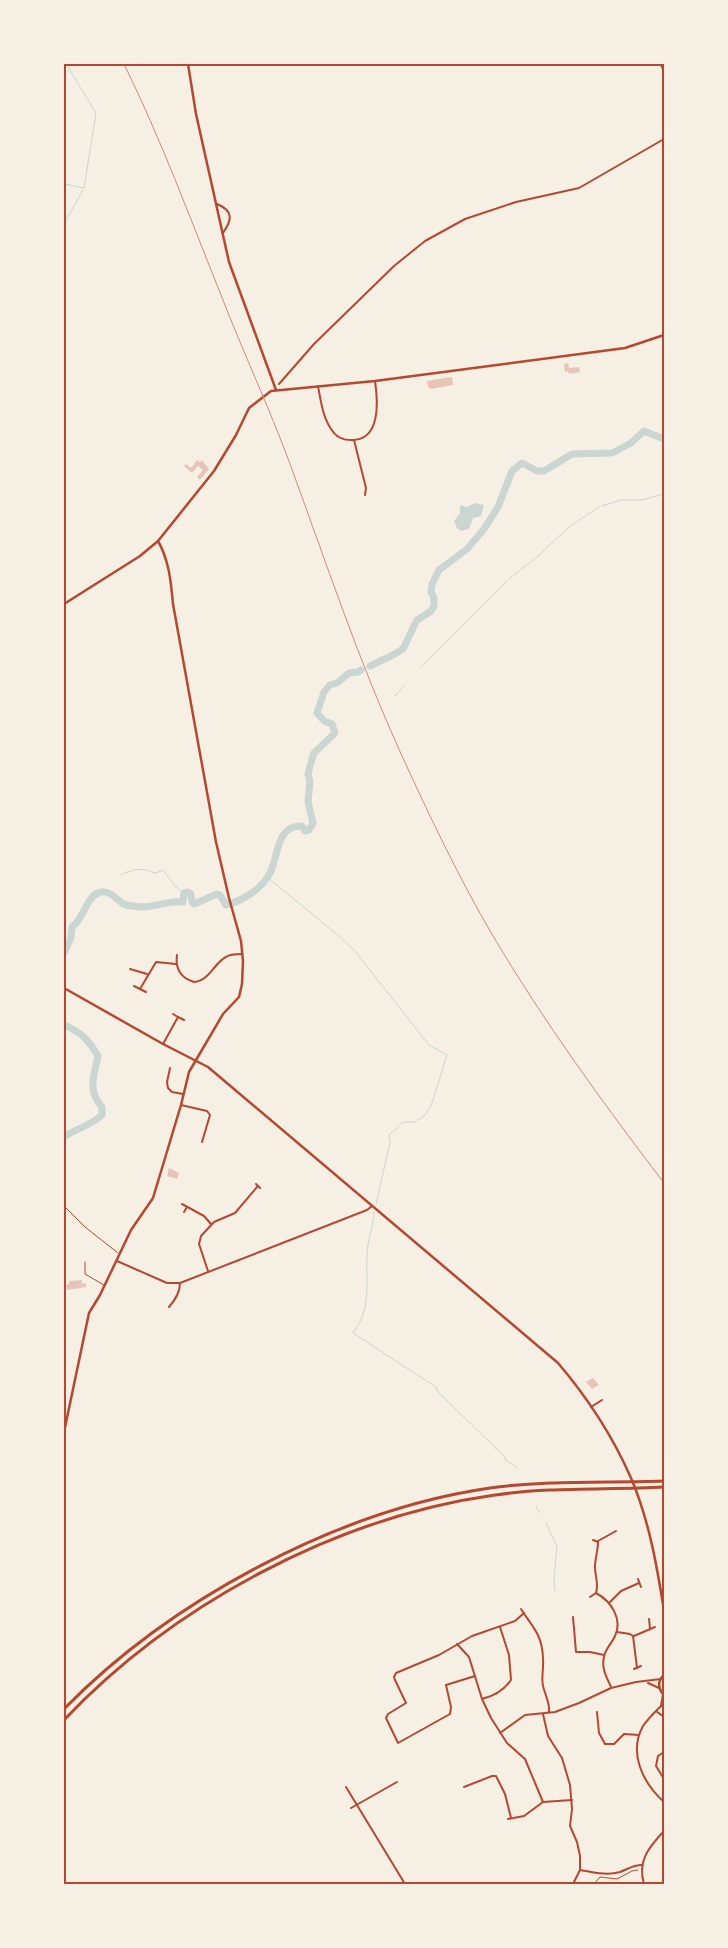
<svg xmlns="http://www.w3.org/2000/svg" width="728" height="1948" font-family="Overpass,sans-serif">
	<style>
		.water { fill: #c9d6d2 }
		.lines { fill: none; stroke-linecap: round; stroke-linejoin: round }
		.stream { stroke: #c9d6d2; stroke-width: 1 }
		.river { stroke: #c9d6d2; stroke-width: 7 }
		.building { fill: #e6c5b7 }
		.path { stroke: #b5482f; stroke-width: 1 }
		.service { stroke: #b5482f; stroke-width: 1 }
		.minor { stroke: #b5482f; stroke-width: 2 }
		.tertiary { stroke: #b5482f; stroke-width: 2.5 }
		.trunk { stroke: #b5482f; stroke-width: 3 }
		.rail { stroke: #cf8b77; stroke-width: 1 }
		.neatline { fill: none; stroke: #b5482f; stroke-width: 2 }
	</style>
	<rect width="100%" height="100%" fill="#f6efe4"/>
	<path class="water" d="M475,503L484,505L481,516L473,518L469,529L461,531L457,528L454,521L460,513V505L467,507Z"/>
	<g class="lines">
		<g class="stream">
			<path d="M64,184L84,188L96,113L66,64"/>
			<path d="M64,224L83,190"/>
			<path d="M602,506L621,500H642L664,494"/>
			<path d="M509,579L538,556L569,527L599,507"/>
			<path d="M420,668L507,581"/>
			<path d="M394,697L404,686"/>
			<path d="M121,875C134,869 141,867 155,873L163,870L177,888L185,893"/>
			<path d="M267,877L339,936L355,951L429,1045L447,1055L431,1106L425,1115L414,1122H403L389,1135L390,1143L376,1204"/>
			<path d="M374,1212C374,1222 371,1230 369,1239C362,1271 376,1303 353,1333L436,1387L438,1392L505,1457L506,1461L511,1463L517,1468"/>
			<path d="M536,1506L539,1512"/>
			<path d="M546,1523L557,1547L554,1579L555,1591"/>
		</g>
		<g class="river">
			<path d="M370,666L391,656L403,649L417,620L431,611L434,606V598L431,592L432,584L439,570L467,549L484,529L498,507L512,471L522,463L537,471H544L572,454L612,453L631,443L644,431L664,439"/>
			<path d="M64,953L71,938L72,927C84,919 85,899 98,893C107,888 115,898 122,903C125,905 129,906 133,906C151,910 165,900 183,902L184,893L188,892L191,894L192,902L194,904L217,894L220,895L226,905C242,901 262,889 270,873C279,855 276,825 302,826L305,831L309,830L313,823L308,802L310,781L308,774L310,766L314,753L335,733L332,724L324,721L317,713L324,692L330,685L337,683L349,673L358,672L361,670"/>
			<path d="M64,1025C82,1033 88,1039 98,1056C94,1076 87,1090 102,1107V1115C90,1126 77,1128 64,1137"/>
		</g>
	</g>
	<g class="building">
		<path d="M568,363L569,368L579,367L580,372L569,374L568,371L565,372L564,364Z"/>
		<path d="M452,377L453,385L430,389L429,387H428L427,381Z"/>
		<path d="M197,460L200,462L202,460L209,469L200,480L197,477L203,470L198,466L192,473L184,466L186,464L191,468Z"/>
		<path d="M169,1168L179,1173L177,1179L167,1176Z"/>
		<path d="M82,1280V1284L86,1283V1287L67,1290L66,1285L69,1284V1281Z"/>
		<path d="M593,1378L599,1385L592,1389L586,1382Z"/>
	</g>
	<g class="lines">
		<g class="path">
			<path d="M64,1206L85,1227L118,1253"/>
			<path d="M594,1884L600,1877L617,1879L632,1871L638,1870"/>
		</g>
		<path class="service" d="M85,1262V1274L104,1285"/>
		<g class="minor">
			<path d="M217,204C234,211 232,220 223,233"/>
			<path d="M279,384L314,344L394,266L425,241L465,219L516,202L579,188L664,139"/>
			<path d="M318,386C321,402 323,420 334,433C338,438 344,440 351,440C381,441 378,401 375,381"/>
			<path d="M354,440L366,488L365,495"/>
			<path d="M177,955C175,969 181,978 194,982C209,981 214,963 226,957C230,954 237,954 242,954"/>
			<path d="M130,969L147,974"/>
			<path d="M134,986L146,992"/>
			<path d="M140,989L156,962L176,964"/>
			<path d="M178,1017L184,1020"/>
			<path d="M163,1044L178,1017L173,1014"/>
			<path d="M170,1068L167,1082L168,1088L172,1092L183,1094"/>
			<path d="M181,1105L207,1111L210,1115L202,1142"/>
			<path d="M256,1184L260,1188"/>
			<path d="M182,1204L204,1216L211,1224"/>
			<path d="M184,1212L187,1207"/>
			<path d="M117,1261L167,1283H180L367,1210L372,1206"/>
			<path d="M208,1271L199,1244L201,1236L214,1222L235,1213L257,1187"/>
			<path d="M169,1307C175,1300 180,1293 180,1283"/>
			<path d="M591,1407L602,1400"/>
			<path d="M593,1540L598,1542C598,1551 595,1558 595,1567C595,1577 599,1583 596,1593C611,1601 623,1619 615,1636C612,1643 605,1649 604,1657C601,1668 607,1678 611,1687"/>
			<path d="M598,1541L616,1531"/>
			<path d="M638,1579L641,1587"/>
			<path d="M590,1597L596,1593"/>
			<path d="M610,1602L621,1591L639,1583"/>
			<path d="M521,1609C533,1628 542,1634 543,1658C544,1667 541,1677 543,1686C545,1695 550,1702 549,1712"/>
			<path d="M573,1617L576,1652H590L604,1655"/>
			<path d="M649,1619L650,1629"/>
			<path d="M617,1632L630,1634L633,1636L637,1668"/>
			<path d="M634,1636L655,1627"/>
			<path d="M457,1644L469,1657L482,1699L491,1718L507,1743L525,1759L543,1802"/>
			<path d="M634,1669L641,1666"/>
			<path d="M475,1676L446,1685L451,1707L450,1714L398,1743L386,1718L388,1714L406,1703L395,1680L394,1677L396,1673L439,1655L472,1636L515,1621L524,1613"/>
			<path d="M648,1683L659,1688"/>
			<path d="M482,1699C494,1696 504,1690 511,1680L509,1655L500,1627"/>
			<path d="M664,1703C657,1710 649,1717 643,1726C628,1753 643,1783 664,1802"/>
			<path d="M661,1706L663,1694"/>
			<path d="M656,1711L664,1717"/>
			<path d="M597,1712L599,1733L605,1744H614L624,1734L639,1735"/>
			<path d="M543,1714L548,1736L562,1758L570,1785L572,1809L570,1826L577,1842L580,1856V1870L573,1884"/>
			<path d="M500,1733L525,1715L555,1712L579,1703L611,1688L636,1682L661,1679"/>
			<path d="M664,1752L658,1756L656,1766L664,1779"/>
			<path d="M346,1787L405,1884"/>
			<path d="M464,1787L492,1776H496L505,1794L511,1818"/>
			<path d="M351,1808L397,1782"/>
			<path d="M508,1819L524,1816L543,1802L572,1800"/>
			<path d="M580,1870C592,1872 607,1876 620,1872C628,1869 633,1865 642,1865"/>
			<path d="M644,1884C637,1861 649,1847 664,1831"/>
		</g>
		<g class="tertiary">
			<path d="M188,64L196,114L229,262L276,390"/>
			<path d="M661,64L664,71"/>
			<path d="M64,604L140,556L158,541L214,471L236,435L249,408L271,391L375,381L625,348L664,335"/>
			<path d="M64,988L163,1044L208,1067L558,1363C587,1397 613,1437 631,1478C649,1520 657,1566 664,1611"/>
			<path d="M64,1432L89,1313L100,1295L131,1230L153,1198L181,1105L189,1072L223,1014L239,997L242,984L243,961L241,941L229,898L216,842L173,604C171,582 169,560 158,541"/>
			<path d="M664,1675C657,1681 658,1689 664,1695"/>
		</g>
		<g class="trunk">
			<path d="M64,1709C171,1600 338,1510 490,1488C548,1480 606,1483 664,1481"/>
			<path d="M64,1720C173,1605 336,1517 495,1495C551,1487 608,1490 664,1487"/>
		</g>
		<path class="rail" d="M124,64C161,139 190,218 221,295C243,352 269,407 290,464C326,562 359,662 402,756C430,817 459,878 493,936C544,1022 603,1103 664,1183"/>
	</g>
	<rect width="728" height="1948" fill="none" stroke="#f6efe4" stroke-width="130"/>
	<rect x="65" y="65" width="598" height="1818" class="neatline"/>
</svg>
